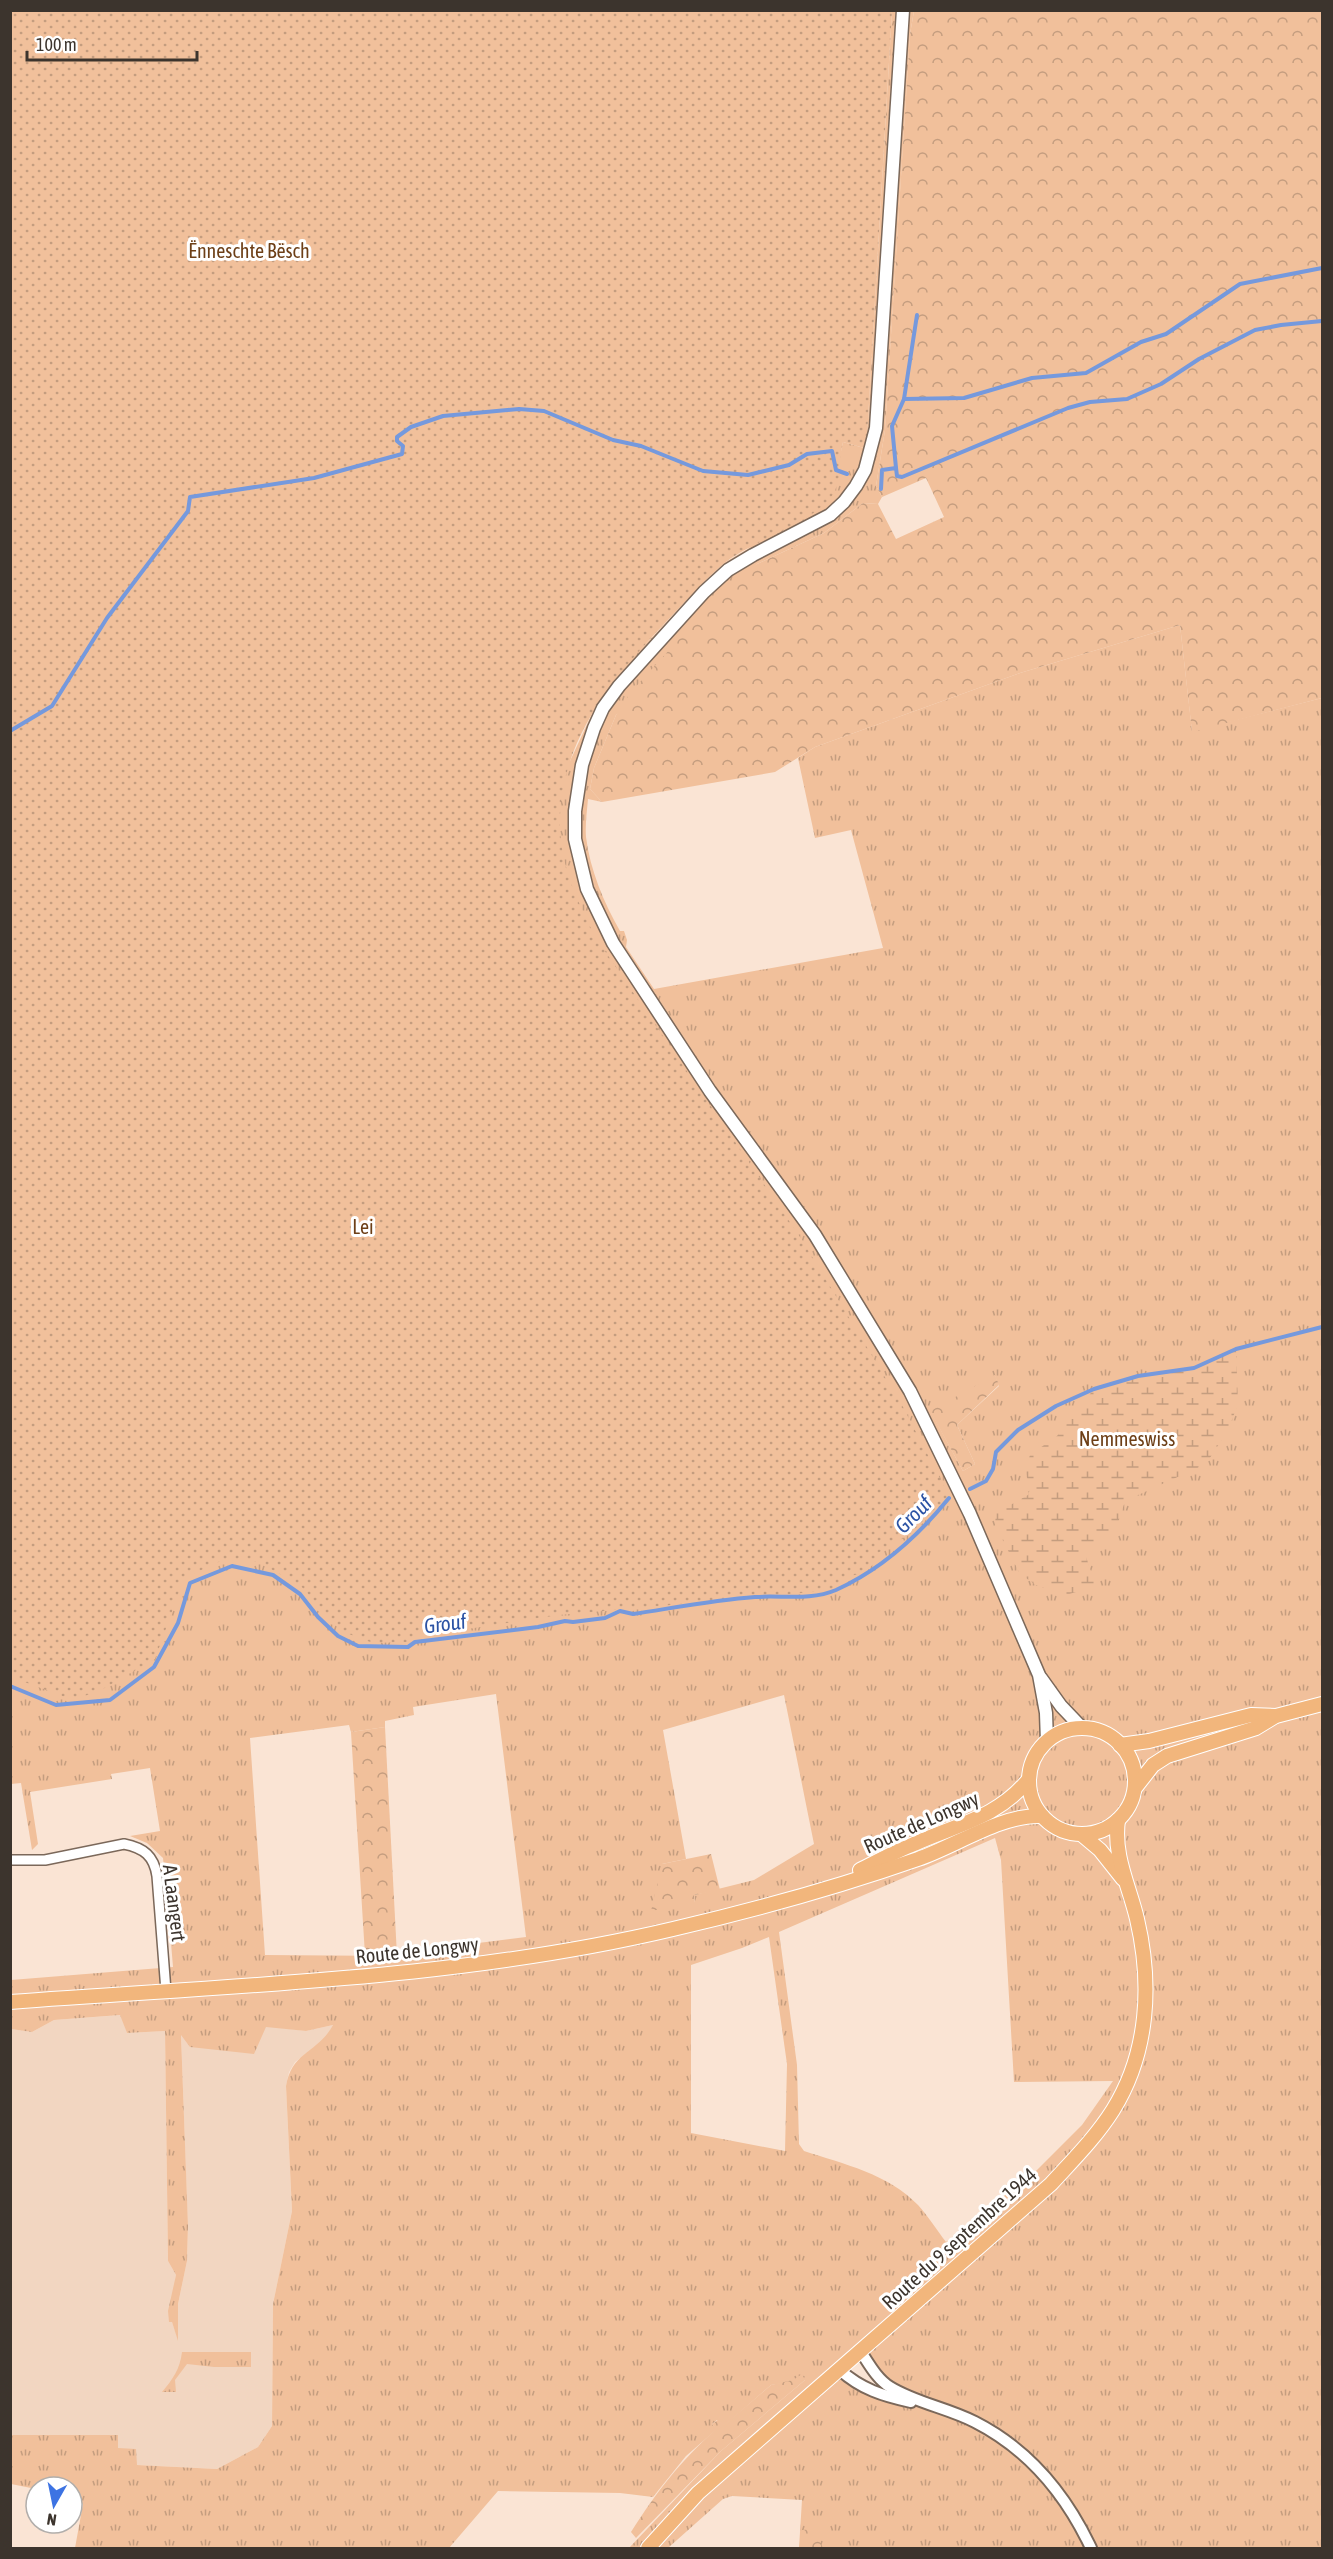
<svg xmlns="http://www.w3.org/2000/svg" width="1333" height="2559" font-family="'Asap Condensed',sans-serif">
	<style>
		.built { fill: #f2d6c1 }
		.grass { fill: url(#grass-tufts); fill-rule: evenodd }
		.forest { fill: url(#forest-crowns) }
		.wetland { fill: url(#wetland-marsh) }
		.park { fill: url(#park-dots) }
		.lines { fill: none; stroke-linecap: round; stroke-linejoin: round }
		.stream { stroke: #7599dd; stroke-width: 4 }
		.minor-casing { stroke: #7b685a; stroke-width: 12 }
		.tertiary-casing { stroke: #7b685a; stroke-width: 14 }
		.secondary-casing { stroke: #7b685a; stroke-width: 15 }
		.primary-casing { stroke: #fff; stroke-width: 16 }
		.minor { stroke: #fff; stroke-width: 9 }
		.tertiary { stroke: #fff; stroke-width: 10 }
		.secondary { stroke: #fff; stroke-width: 12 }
		.primary { stroke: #f2b67c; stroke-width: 14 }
		.labels { text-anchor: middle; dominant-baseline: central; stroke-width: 6; stroke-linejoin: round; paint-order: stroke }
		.park-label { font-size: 20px; fill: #6d3f17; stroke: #fff }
		.street-label { font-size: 20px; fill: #3c342d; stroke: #fff }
		.water-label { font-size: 21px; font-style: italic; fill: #2b53a4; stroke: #fff }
	</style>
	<defs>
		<pattern id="grass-tufts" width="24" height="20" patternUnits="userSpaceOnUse" patternTransform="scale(1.5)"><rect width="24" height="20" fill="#f1c09b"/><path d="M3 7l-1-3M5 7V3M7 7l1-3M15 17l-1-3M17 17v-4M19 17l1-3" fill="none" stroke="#c49d7f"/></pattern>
		<pattern id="forest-crowns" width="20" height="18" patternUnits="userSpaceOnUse" patternTransform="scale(1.5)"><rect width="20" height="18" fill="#f1c09b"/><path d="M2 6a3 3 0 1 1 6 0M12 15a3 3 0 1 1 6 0" fill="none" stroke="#c49d7f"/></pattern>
		<pattern id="wetland-marsh" width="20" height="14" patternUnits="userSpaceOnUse" patternTransform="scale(1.5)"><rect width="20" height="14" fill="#f1c09b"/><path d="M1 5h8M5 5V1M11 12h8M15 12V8" fill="none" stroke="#c49d7f"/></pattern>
		<pattern id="park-dots" width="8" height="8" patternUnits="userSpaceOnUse" patternTransform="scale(1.5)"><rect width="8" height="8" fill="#f1c09b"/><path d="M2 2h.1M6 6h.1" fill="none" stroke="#c49d7f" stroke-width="1.8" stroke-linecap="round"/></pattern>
	</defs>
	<rect width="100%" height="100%" fill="#fae4d4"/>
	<path class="built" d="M121,2015L127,2033L165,2031L168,2261L176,2275L172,2303V2322L178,2339V2304L187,2261L188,2231L181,2033L266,2026L306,2031L333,2025L326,2038L295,2062L289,2072L286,2086L292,2211L273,2304L272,2426L258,2447L217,2469L137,2465L118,2448L117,2435H11V2029L32,2032L54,2020Z"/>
	<g class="grass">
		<path d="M892,11H914L910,34L885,430L876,486L882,497L878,504L863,503L824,533L757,564L616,715L594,768L590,789L602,802L588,799C587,811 585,825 586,837C590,870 604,903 620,931H624L627,940L626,947L654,989L883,948L851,830L815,838L798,758L815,747L1020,673L1180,625L1192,731L1322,698V2548H799L802,2500L732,2496L723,2499L668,2548H629L721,2451L805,2380L771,2385L724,2426L717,2420L712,2424L717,2429L686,2456L653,2497L620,2493L498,2491L449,2548H75L83,2504L72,2500V2487L36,2489L11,2484V2435H118V2448L136,2449L137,2465L217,2469L258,2447L272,2426L273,2304L292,2211L286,2086C292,2051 318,2053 333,2025L306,2031L266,2027L254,2054L190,2047L181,2035L188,2226L187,2261L178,2304V2341L172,2322H169L168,2311L176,2275L168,2261L165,2031L127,2033L120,2015L54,2020L32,2032L11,2029V1980L173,1967L170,1931L181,1930L180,1918H169L163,1858L147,1843L130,1836L160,1831L150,1768L111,1774L112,1779L30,1792L38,1844L32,1850L21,1783L11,1784V736L840,456L843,442L864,448L867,437ZM751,547L724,563L631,659L597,703L570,761L152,728ZM995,1376L999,1386L957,1425L975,1464L963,1471L931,1412ZM496,1694L526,1937L423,1950L397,1956L265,1955L250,1738L349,1725L351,1732L385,1727V1721L414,1715L413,1707ZM784,1695L814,1844L754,1880L694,1895L695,1903L662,1864L686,1859L663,1730ZM995,1838L1001,1860L1014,2082L1113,2081L1082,2125L1037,2170L946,2242C937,2230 928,2216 918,2205C888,2174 844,2164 804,2151L799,2144L797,2065L779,1932ZM769,1937L787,2064L785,2151L691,2133V1965L742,1948ZM861,2352L874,2373L906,2395L855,2383L841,2370Z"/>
		<path d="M182,2352H251V2367H214L187,2364L175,2380L176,2392H162C173,2379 180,2369 182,2352Z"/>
	</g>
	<g class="forest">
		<path d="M914,11H1322V698L1192,732L1180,625L1020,673L815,747L775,772L602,802L590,789L594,768L616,715L630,693L734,579L757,564L824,533L863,503L878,504L896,539L944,517L926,478L882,497L876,486L885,430L910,34Z"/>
		<path d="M995,1375L999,1385L957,1425L975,1464L963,1471L930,1411Z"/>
		<path d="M385,1727L397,1956L365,1955L351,1732Z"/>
		<path d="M711,1854L720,1890L694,1895L695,1903L651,1911L662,1864Z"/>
		<path d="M802,2374L805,2380L721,2451L636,2538L631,2532C657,2491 680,2462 716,2429L712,2424L718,2420L724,2425L771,2385L793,2380Z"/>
		<path d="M814,2529L823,2548H799L802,2530Z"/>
	</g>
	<path class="wetland" d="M1236,1349L1238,1404L1228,1430L1206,1464L1125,1501L1117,1526L1087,1548L1085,1554L1096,1586L1066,1595L1036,1585L1020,1574L995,1525L996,1513L1028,1495L1030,1489L1025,1470L1030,1455L1057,1436L1094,1389L1138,1376L1194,1368Z"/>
	<path class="park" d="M10,11H892L867,437L864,448L843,442C839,458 842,477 835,491C820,521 750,541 722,565C703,582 686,601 668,620C613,677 558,742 560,827C561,867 578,903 596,938L802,1240L903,1407L949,1496L914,1532L876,1554V1561L866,1572L847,1577L835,1590L559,1615L448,1632L421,1628L407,1642L373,1643L341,1631L300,1585L258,1562L225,1559L184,1578L155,1659L101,1690L73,1700L11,1677Z"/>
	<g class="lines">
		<g class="stream">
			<path d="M904,399L917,315"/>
			<path d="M896,468L892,426L904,399L964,398L1032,378L1086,373L1141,342L1166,334L1240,284L1322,268"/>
			<path d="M881,489L882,470L896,468L897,476L902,477L1068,408L1090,402L1127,399L1161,384L1199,359L1255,330L1281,325L1322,321"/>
			<path d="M10,731L52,706L107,618L188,511L190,497L314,478L402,454L403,446L397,441V437L411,427L443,416L519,409L544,411L613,440L641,446L703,471L748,475L789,465L807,454L832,451L836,470L847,474"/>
			<path d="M970,1489L986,1481L993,1469L996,1452L1018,1430L1056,1406L1094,1389L1138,1376L1194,1368L1236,1349L1322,1327"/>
			<path d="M10,1686L56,1705L110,1700L154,1667L178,1623L190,1583L232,1566L273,1575L300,1594L318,1617L338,1636L358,1646L408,1647L415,1642L538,1627L565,1621L573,1622L605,1618L620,1611L633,1614C673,1608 714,1600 755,1597C783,1595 810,1601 836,1590C880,1570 919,1535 949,1498"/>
		</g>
		<g class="minor-casing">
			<path id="minor" d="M10,1860H45L124,1844C144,1848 154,1856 157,1876L166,1991"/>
		</g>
		<g class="tertiary-casing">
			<g id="tertiary">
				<path d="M861,2352C869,2364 877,2379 890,2387C916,2403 948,2408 975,2422C1028,2449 1066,2495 1091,2548"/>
				<path d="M840,2370C861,2389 883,2396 911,2402"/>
			</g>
		</g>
		<g class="secondary-casing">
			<g id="secondary">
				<path d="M903,10L876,428L865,470L856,486L844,502L830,515L753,555L728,570L704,592L619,686L603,708L594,728L582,765L575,811V839L587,889L613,943L710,1091L815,1235L910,1391L970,1514L1039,1675L1046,1713L1047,1742"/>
				<path d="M1041,1678L1061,1706L1082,1728"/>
			</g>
		</g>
		<g class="primary-casing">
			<g id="primary">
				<circle cx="1082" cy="1781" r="53"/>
				<path d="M1120,1745L1149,1741L1251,1715L1276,1716L1322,1704"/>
				<path d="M1135,1788L1153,1765L1167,1756L1256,1728L1274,1717"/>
				<path d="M1081,1834L1100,1850L1123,1879"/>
				<path d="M860,1870C878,1861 896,1851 914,1844C956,1825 999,1817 1029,1779"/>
				<path d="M10,2002C231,1985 458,1980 673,1929C755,1910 838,1887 918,1859C956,1846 1002,1814 1042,1816"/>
				<path d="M648,2548L698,2493L1051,2184C1073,2160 1096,2137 1113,2110C1149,2052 1152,1983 1137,1919C1129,1885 1113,1856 1118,1820"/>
			</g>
		</g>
		<use href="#minor" class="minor"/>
		<use href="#tertiary" class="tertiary"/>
		<use href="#secondary" class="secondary"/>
		<use href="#primary" class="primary"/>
	</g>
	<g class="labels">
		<g class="park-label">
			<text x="249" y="250">Ënneschte Bësch</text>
			<text x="363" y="1226">Lei</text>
			<text x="1127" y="1438">Nemmeswiss</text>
		</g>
		<g class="street-label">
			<text transform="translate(921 1822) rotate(-24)">Route de Longwy</text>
			<text transform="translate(175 1903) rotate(83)">A Laangert</text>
			<text transform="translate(417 1950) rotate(-6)">Route de Longwy</text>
			<text transform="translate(959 2238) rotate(-42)">Route du 9 septembre 1944</text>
		</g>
		<g class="water-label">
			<text transform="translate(913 1514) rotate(-45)">Grouf</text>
			<text transform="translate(445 1623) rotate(-7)">Grouf</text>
		</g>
	</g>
	<rect width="1333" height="2559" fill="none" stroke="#3c342d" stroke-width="24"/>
	<g transform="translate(54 2505) rotate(189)"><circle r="28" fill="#ffffff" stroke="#b1aeab" stroke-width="1.5"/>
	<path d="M0-4.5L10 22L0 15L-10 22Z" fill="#3d73e3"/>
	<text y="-9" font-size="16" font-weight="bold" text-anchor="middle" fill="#3c342d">N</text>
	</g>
	<path d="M27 51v9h170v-9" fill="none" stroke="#3c342d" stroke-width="3"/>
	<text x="36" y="51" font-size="18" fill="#3c342d" stroke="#ffffff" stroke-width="4.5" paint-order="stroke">100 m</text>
</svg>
